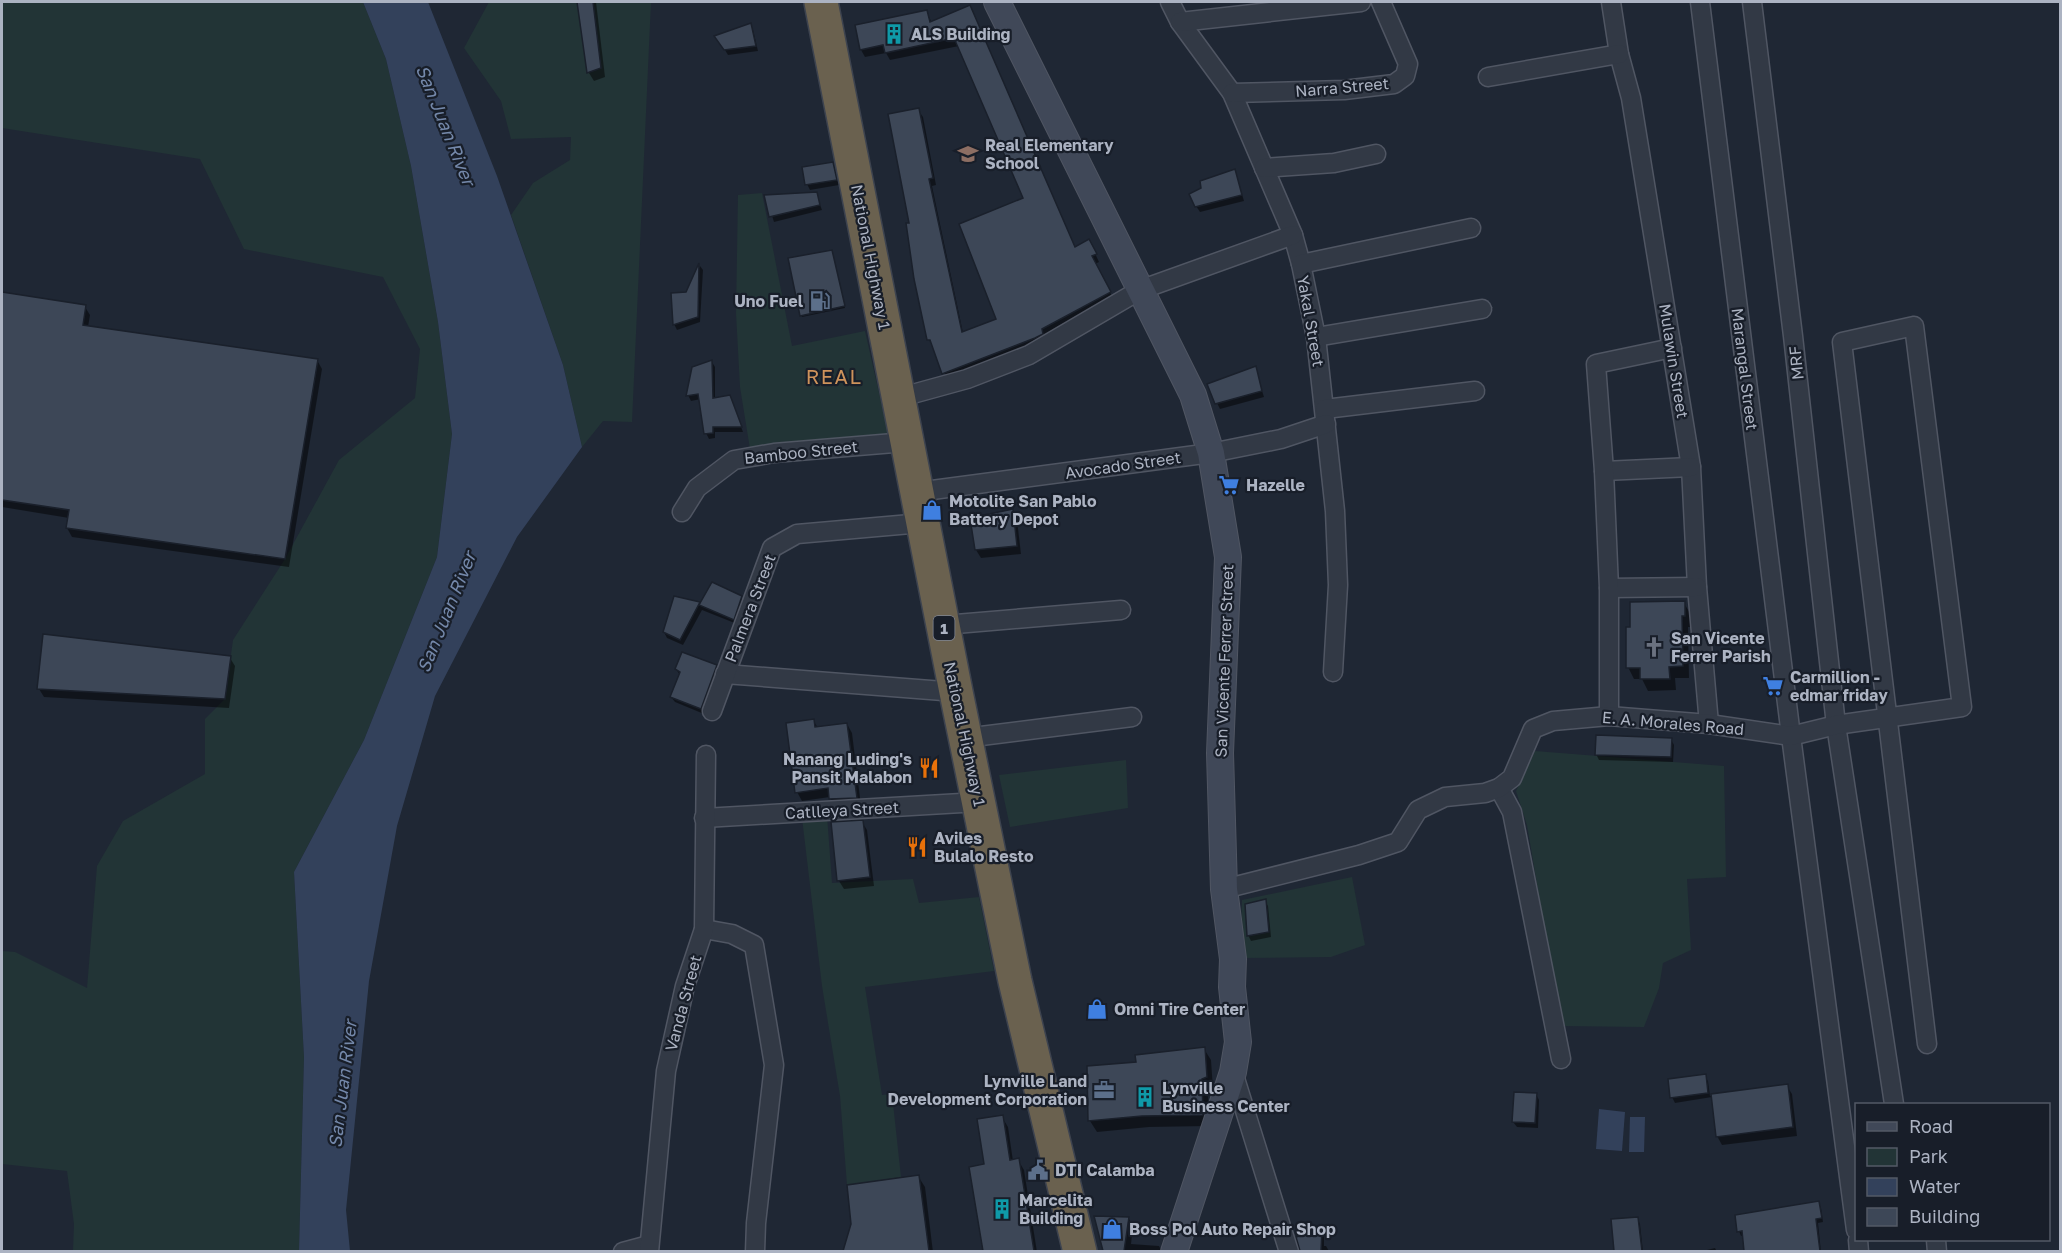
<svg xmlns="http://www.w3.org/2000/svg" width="2062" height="1253" font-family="'Golos Text',sans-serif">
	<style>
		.green { fill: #223436 }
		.water { fill: #33415b }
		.shadow { fill: #0007 }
		.building { fill: #3d4757; stroke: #1a202b; stroke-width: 1.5 }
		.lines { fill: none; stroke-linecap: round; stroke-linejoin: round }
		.street-casing { stroke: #505663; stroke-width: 21 }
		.secondary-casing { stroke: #505663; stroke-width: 28 }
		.highway-casing { stroke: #3d434f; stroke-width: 36 }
		.street { stroke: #323945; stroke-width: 18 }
		.secondary { stroke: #404858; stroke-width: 26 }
		.highway { stroke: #6a614f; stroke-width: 33 }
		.labels { text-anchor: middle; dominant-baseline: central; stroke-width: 4.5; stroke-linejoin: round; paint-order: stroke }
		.shield { fill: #181e29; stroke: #808694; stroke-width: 1.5 }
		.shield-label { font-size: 15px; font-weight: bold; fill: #acb3c2 }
		.poi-label { font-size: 16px; font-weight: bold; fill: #acb3c2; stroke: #181e29; text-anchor: start }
		.street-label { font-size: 16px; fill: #acb3c2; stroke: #181e29 }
		.water-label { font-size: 18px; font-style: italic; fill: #7488aa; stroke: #181e29 }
		.quarter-label { font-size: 20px; letter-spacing: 1.5px; fill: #ce935b; stroke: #181e29 }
	</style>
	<rect width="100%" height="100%" fill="#1f2734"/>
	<g class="green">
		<path d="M2,2H363L386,59L411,166L438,322L452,434L437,557L364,740L294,872L304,1057L299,1251H73L74,1224L67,1171L2,1164V951L15,952L87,988L97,866L123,821L205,774V719L225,699L233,640L285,559L339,460L415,398L420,349L383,277L244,249L200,159L2,128Z"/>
		<path d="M489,2H651L632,422L603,421L582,447L563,365L511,215L533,183L570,160L571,137L511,139L501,101L464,48Z"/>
		<path d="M762,193L792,346L865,331L889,437L750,449L740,387L736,313L738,195Z"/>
		<path d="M1535,751L1724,766L1726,877L1687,879L1691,950L1663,963L1659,988L1644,1027L1561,1026L1527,825L1516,791Z"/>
		<path d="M1126,760L1128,808L1010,827L999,775Z"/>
		<path d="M827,815L832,883L913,879L919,903L979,897L994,971L865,987L882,1095L892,1094L901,1177L847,1185L840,1096L822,986L802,818Z"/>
		<path d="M1352,877L1365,945L1331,957L1240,958L1242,900Z"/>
	</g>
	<g class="water">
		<path d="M363,2H428L497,176L563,365L582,447L517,537L435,696L397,826L369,981L346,1210L350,1251H299L304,1057L294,872L364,740L437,557L452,434L438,322L411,166L386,59Z"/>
		<path d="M1599,1109L1625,1112L1622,1151L1596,1149Z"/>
		<path d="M1630,1117H1645L1644,1152H1629Z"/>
	</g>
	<g class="shadow">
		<path d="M578,2H596L605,77L594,81L589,73Z"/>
		<path d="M970,7L1075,248L1093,249L1099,262L1095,264L1114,300L1047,341L948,381L934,347L929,340L911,224L918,110L923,117L936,185L932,186L963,333L998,320L1025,198L959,46L890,60L886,53L865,57L861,50L926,11L932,23Z"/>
		<path d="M750,25L753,30L758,51L728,55L717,37Z"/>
		<path d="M832,163L839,185L810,190L807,184Z"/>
		<path d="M1235,170L1244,201L1200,212L1196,206L1203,189Z"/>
		<path d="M816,194L822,210L774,222L766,196Z"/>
		<path d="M832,254L845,308L802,317L801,315Z"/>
		<path d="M700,266L703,270L700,322L677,330L674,324Z"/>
		<path d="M2,294L85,307L90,315L88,327L317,360L322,369L289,567L72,537L67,528L69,518L2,507Z"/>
		<path d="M712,362L715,367V399L732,403L743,432H715V438L709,439L706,433L701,399L691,401L688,395Z"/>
		<path d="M1255,368L1264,397L1220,409L1217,403Z"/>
		<path d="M1012,511L1017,520L1021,554L981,558L976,550Z"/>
		<path d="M741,597L745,603L737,624L702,610L683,645L667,638L664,632L675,598L700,605Z"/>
		<path d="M1684,603L1691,615V627H1688L1689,678H1675L1676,690L1648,691L1642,679H1634L1628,667Z"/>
		<path d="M230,658L235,666L229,708L44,697L39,689Z"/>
		<path d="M715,667L719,672L704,714L675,702L671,697L680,675L676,669Z"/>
		<path d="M813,720L818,728L847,724L852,733L861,806L836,808L830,797L802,801L797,792Z"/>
		<path d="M1671,739L1674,745L1673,762L1599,760L1596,754Z"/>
		<path d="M862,822L867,830L874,886L844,889L839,881Z"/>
		<path d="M1265,901L1268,906L1271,937L1251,941L1248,935Z"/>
		<path d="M1204,1049L1211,1060L1213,1089L1208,1091L1209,1126L1149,1127L1097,1132L1090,1121L1138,1063Z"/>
		<path d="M1705,1076L1708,1081L1710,1096L1787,1086L1792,1094L1797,1136L1722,1145L1717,1136L1712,1097L1675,1103L1672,1097Z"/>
		<path d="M1536,1094L1539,1100L1538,1128L1517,1127L1513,1122Z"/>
		<path d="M1002,1117L1008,1127L1013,1161L1018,1160L1024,1170L1037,1252H985L971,1168L985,1165Z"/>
		<path d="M918,1176L925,1187L933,1252H845L853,1224Z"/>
		<path d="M1819,1203L1821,1208L1823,1222L1818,1223L1821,1252H1745L1744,1235L1741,1236L1739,1231Z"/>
		<path d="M1096,1218L1129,1219L1133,1227L1131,1244L1159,1246L1162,1252H1104Z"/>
		<path d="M1637,1218L1640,1224L1643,1252H1615L1612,1221Z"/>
		<path d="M1321,1232L1324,1237V1246H1326L1329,1251L1303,1252L1301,1249Z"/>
		<path d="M1715,1248L1717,1252H1699Z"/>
	</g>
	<g class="building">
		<path d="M577,2H593L601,68L587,73Z"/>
		<path d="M970,5L1075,247L1089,239L1097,254L1092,256L1111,292L1042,329L1043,334L1035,338L942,374L930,340H927L914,279L906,223H909L888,114L919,108L933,178L929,179L962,332L996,319L959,224L1023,198L954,38L885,53L883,45L860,50L855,25L927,10L930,22Z"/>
		<path d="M751,23L756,46L724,50L714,36Z"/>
		<path d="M833,162L837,180L805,185L802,167Z"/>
		<path d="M1235,169L1242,195L1195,207L1189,194L1201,188L1200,181Z"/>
		<path d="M817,192L820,205L769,217L764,195Z"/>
		<path d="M832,250L845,306L800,316L788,258Z"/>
		<path d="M699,263L698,317L673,325L671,293L686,292Z"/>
		<path d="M2,292L86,305L83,325L318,359L285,559L66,528L69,510L2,500Z"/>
		<path d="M712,360L713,398L730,395L742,427H713V433L704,434L698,394L686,396L692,367Z"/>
		<path d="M1256,366L1262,391L1215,404L1207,384Z"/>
		<path d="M1013,509L1017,546L975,550L970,518Z"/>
		<path d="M712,582L742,596L734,620L699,605Z"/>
		<path d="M674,596L700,602L680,640L663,632Z"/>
		<path d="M1685,601V616H1682L1683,666L1669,667L1670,679H1640V668H1626V627H1630V602Z"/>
		<path d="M43,634L231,656L225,699L37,689Z"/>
		<path d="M682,652L717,665L701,709L670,697L680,672L675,669Z"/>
		<path d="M814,719L815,727L847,723L857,798L829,799L828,788L795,793L786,723Z"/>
		<path d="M1596,735L1672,738L1671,757L1595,755Z"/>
		<path d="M863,820L870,877L837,881L831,822Z"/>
		<path d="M1266,899L1269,932L1247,936L1245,904Z"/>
		<path d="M1205,1047L1207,1077L1202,1079L1203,1115L1142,1116L1088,1121L1087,1066L1136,1062L1135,1055Z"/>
		<path d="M1706,1074L1708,1093L1670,1098L1668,1079Z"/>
		<path d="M1788,1084L1793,1127L1716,1137L1711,1094Z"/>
		<path d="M1514,1092L1537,1093L1535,1123L1512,1122Z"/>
		<path d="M1003,1115L1010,1160L1019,1158L1034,1251H983L969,1167L984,1164L977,1119Z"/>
		<path d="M919,1175L929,1251H843L851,1224L847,1185Z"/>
		<path d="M1819,1201L1822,1218L1816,1219L1820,1251H1744L1742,1231L1737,1232L1735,1215Z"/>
		<path d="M1094,1216L1129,1217L1124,1251H1103Z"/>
		<path d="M1638,1217L1642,1251H1614L1611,1219Z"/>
		<path d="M1322,1230L1321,1251H1300L1296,1237Z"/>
	</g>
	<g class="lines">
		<g class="street-casing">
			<g id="street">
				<path d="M1170,2L1180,22L1232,93L1293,235L1301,264L1316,337L1335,511L1338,585L1333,672"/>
				<path d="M1611,2L1619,54L1631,98L1691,467L1697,587L1709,724"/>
				<path d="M1700,2L1791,736L1856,1230"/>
				<path d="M1752,2L1793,336L1836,725L1894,1104"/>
				<path d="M1180,22L1361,2"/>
				<path d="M1488,77L1619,54"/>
				<path d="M1232,93L1344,90L1394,84L1405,76L1408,64L1381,2"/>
				<path d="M1264,168L1334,163L1376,154"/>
				<path d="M1301,264L1471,228"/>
				<path d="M1316,337L1482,309"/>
				<path d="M898,398L967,379L1029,355L1140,290L1293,235"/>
				<path d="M1325,409L1475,391"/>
				<path d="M1604,471L1691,467"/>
				<path d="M917,492L1211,453L1281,439L1326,424"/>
				<path d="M682,512L697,488L734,460L774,453L906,442"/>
				<path d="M1609,588L1697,587"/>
				<path d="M944,625L1121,610"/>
				<path d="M725,674L956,692"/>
				<path d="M712,711L772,548L797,534L922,523"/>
				<path d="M1609,716V588L1604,471L1596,364L1672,348"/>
				<path d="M965,738L1132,717"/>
				<path d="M1499,788L1512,812L1561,1059"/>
				<path d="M704,818L979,802"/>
				<path d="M1224,889L1359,855L1398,842L1418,810L1445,797L1485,793L1499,788L1512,778L1533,729L1553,721L1609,716L1709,724L1791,736L1836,725L1962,707L1914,326L1842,342L1927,1044"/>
				<path d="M704,929L732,934L754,945L774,1065L756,1223L755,1252"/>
				<path d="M1233,1072L1289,1252"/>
				<path d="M1858,1240L1859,1252"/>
				<path d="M1936,1240L1937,1252"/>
				<path d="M623,1252L649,1245"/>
				<path d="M649,1252L666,1071L685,986L704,929L706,755"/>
			</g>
		</g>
		<g class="secondary-casing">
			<path id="secondary" d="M997,2L1193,395L1211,453L1228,557L1220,753L1224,889L1233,959L1232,987L1238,1042L1233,1072L1174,1252"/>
		</g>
		<g class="highway-casing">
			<path id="highway" d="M821,2L956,692L1015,981L1080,1252"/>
		</g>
		<use href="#street" class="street"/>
		<use href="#secondary" class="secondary"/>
		<use href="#highway" class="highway"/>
	</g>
	<defs>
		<g id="building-bare" transform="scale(1.62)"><path d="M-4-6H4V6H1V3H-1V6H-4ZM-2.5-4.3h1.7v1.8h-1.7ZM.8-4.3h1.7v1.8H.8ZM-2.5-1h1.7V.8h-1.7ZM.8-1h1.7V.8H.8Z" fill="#0f9aa8" stroke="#181e29" stroke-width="2.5" paint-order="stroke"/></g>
		<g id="school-bare" transform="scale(1.62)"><path d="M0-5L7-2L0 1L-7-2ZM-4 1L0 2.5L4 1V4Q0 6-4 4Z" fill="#8d6e63" stroke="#181e29" stroke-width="2.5" paint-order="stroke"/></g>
		<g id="fuel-bare" transform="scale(1.62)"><path d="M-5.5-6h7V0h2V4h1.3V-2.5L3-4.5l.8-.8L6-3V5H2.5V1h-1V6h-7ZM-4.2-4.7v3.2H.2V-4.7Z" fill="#5c6f8a" stroke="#181e29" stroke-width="2.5" paint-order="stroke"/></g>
		<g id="supermarket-bare" transform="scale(1.62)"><path d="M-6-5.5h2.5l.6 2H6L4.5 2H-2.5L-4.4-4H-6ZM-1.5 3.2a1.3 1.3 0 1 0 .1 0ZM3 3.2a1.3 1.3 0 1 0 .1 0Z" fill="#3f7fe0" stroke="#181e29" stroke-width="2.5" paint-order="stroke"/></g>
		<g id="shop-bare" transform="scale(1.62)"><path d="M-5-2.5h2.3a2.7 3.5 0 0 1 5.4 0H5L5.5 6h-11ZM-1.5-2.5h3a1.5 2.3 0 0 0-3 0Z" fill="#3f7fe0" stroke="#181e29" stroke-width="2.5" paint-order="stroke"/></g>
		<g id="church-bare" transform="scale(1.62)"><path d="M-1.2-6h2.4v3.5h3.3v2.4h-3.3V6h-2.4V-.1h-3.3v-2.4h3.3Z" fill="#6b7280" stroke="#181e29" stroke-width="2.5" paint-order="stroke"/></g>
		<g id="restaurant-bare" transform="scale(1.62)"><path d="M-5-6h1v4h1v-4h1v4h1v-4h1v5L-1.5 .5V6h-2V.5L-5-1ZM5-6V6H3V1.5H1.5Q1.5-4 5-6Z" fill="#e8710a" stroke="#181e29" stroke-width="2.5" paint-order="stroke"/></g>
		<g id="office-bare" transform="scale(1.62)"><path d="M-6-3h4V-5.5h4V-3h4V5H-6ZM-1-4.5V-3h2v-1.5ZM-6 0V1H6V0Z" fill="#5c6f8a" stroke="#181e29" stroke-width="2.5" paint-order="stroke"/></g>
		<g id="civic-bare" transform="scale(1.62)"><path d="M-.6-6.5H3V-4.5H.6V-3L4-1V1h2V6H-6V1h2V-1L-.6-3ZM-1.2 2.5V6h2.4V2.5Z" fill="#5c6f8a" stroke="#181e29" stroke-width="2.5" paint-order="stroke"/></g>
	</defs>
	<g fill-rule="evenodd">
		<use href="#building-bare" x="894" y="34"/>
		<use href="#school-bare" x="968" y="154"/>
		<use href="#fuel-bare" x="820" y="301"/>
		<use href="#supermarket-bare" x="1229" y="485"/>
		<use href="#shop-bare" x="932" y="510"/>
		<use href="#church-bare" x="1654" y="647"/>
		<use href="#supermarket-bare" x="1773" y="686"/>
		<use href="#restaurant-bare" x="929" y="768"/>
		<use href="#restaurant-bare" x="917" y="847"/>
		<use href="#shop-bare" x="1097" y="1009"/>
		<use href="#office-bare" x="1104" y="1090"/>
		<use href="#building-bare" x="1145" y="1097"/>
		<use href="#civic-bare" x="1038" y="1170"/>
		<use href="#building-bare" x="1002" y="1209"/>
		<use href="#shop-bare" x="1112" y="1229"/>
	</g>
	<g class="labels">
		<rect class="shield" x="933.5" y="616" width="21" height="24" rx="4.5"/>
		<g class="shield-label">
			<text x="944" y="628">1</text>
		</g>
		<g class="poi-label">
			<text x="911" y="34">ALS Building</text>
			<text x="985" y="145">Real Elementary<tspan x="985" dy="18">School</tspan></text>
			<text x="803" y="301" text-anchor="end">Uno Fuel</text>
			<text x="1246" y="485">Hazelle</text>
			<text x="949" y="501">Motolite San Pablo<tspan x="949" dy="18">Battery Depot</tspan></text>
			<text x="1671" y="638">San Vicente<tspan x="1671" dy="18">Ferrer Parish</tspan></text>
			<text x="1790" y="677">Carmillion -<tspan x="1790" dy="18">edmar friday</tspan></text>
			<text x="912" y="759" text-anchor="end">Nanang Luding's<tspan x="912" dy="18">Pansit Malabon</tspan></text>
			<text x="934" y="838">Aviles<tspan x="934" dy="18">Bulalo Resto</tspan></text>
			<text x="1114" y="1009">Omni Tire Center</text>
			<text x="1087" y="1081" text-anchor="end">Lynville Land<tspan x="1087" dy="18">Development Corporation</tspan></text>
			<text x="1162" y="1088">Lynville<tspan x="1162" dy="18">Business Center</tspan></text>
			<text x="1055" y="1170">DTI Calamba</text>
			<text x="1019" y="1200">Marcelita<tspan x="1019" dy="18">Building</tspan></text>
			<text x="1129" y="1229">Boss Pol Auto Repair Shop</text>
		</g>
		<g class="street-label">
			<text transform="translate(1342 87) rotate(-5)">Narra Street</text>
			<text transform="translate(871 257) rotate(79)">National Highway 1</text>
			<text transform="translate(1311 321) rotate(80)">Yakal Street</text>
			<text transform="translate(1674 361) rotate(81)">Mulawin Street</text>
			<text transform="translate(1796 363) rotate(-96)">MRF</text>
			<text transform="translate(1745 369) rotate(83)">Marangal Street</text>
			<text transform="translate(801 452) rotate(-6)">Bamboo Street</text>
			<text transform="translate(1123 465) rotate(-8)">Avocado Street</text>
			<text transform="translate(750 608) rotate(-69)">Palmera Street</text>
			<text transform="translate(1224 661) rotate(-88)">San Vicente Ferrer Street</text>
			<text transform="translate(1673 723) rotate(5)">E. A. Morales Road</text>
			<text transform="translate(965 734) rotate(78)">National Highway 1</text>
			<text transform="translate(842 810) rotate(-3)">Catlleya Street</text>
			<text transform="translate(683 1003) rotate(-75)">Vanda Street</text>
		</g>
		<g class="water-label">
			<text transform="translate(446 125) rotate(68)">San Juan River</text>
			<text transform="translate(446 612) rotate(-68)">San Juan River</text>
			<text transform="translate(342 1084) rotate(-83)">San Juan River</text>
		</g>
		<g class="quarter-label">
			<text x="834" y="376">REAL</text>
		</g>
	</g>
	<rect width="2062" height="1253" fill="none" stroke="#acb3c2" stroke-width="6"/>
	<rect x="1855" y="1103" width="195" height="138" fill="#181e29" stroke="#535a66" stroke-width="1.5"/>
	<rect x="1867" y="1122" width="30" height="9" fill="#404858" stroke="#535a66" stroke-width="1.5"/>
	<text x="1909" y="1133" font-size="18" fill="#acb3c2">Road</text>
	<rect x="1867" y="1148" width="30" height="18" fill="#223436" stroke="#535a66" stroke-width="1.5"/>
	<text x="1909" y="1163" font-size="18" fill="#acb3c2">Park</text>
	<rect x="1867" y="1178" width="30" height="18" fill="#33415b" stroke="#535a66" stroke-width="1.5"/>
	<text x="1909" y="1193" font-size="18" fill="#acb3c2">Water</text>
	<rect x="1867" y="1208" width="30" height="18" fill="#3d4757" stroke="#535a66" stroke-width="1.5"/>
	<text x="1909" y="1223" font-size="18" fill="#acb3c2">Building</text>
</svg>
